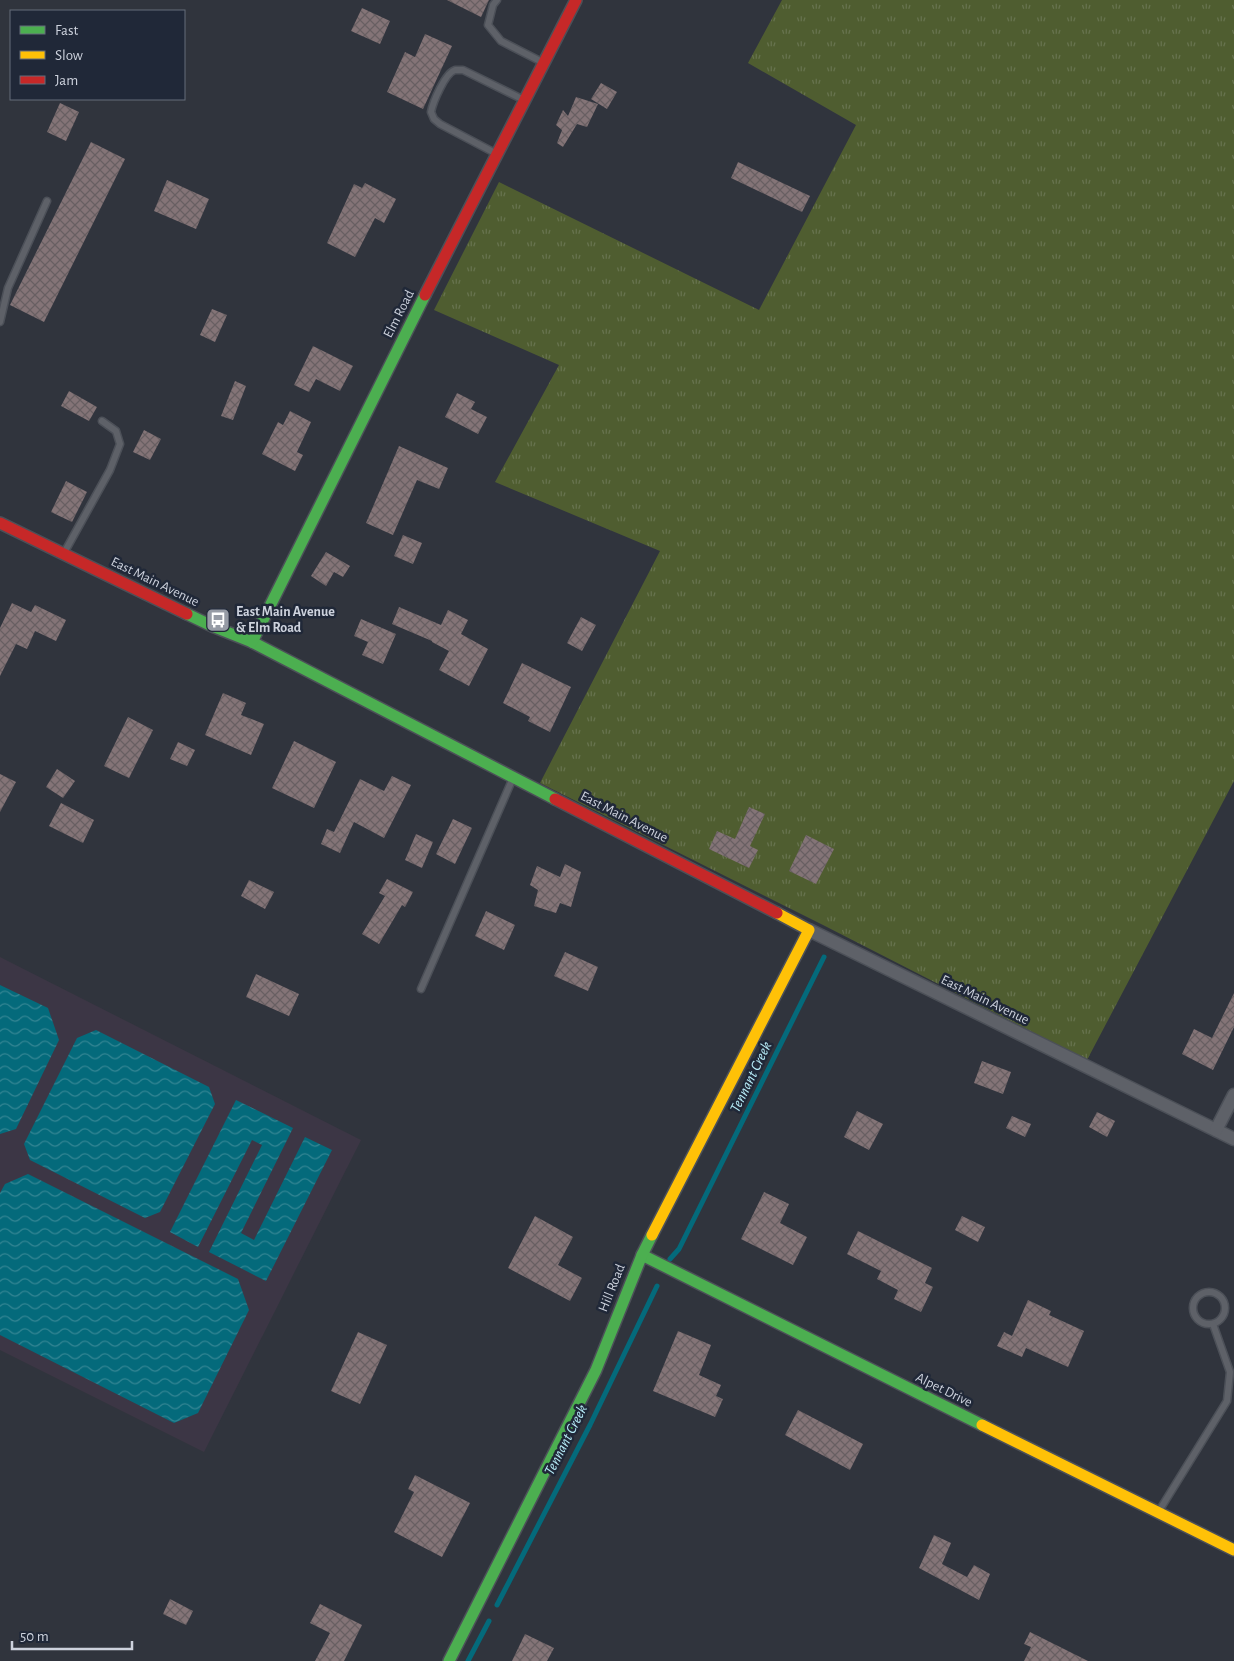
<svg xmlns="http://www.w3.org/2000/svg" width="1234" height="1661" font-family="'Alegreya Sans',sans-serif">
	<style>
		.industrial { fill: #3c3645 }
		.grass { fill: url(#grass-tufts) }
		.water { fill: url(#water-waves) }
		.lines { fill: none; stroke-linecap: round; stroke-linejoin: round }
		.stream { stroke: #046a7b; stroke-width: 5 }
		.building { fill: url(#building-cross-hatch) }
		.lane-casing { stroke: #4c5058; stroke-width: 9 }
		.street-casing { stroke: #4c5058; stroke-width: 15 }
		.fast-casing { stroke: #4c5058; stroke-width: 14 }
		.slow-casing { stroke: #4c5058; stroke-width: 14 }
		.jam-casing { stroke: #4c5058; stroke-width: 14 }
		.lane { stroke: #5e6168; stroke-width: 6 }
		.street { stroke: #5e6168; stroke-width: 12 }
		.fast { stroke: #4caf50; stroke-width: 11 }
		.slow { stroke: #ffc107; stroke-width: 11 }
		.jam { stroke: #c62828; stroke-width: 11 }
		.labels { text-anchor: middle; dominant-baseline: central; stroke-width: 5; stroke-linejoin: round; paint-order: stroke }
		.street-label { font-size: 14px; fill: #cdd2dd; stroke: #202838 }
		.poi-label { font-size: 14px; font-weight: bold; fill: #cdd2dd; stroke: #202838; text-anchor: start }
		.water-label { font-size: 15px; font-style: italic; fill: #b7ecf8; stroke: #202838 }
	</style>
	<defs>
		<pattern id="grass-tufts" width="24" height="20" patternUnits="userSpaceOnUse" patternTransform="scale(1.25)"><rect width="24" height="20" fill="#4f5d30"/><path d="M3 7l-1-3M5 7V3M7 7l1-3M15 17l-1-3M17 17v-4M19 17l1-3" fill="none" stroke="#67734e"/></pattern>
		<pattern id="water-waves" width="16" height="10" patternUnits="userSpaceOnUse" patternTransform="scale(1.25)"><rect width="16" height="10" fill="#046a7b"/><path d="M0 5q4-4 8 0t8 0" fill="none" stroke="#338593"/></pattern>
		<pattern id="building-cross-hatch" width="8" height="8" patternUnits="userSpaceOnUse" patternTransform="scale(1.25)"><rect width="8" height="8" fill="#847477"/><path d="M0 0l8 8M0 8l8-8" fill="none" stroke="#685f62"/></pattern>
	</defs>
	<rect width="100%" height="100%" fill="#30343d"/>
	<path class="industrial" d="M0,957L361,1140L204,1452L0,1350Z"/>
	<path class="grass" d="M782,0H1234V781L1087,1060L823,925L540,783L660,551L495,482L559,365L434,310L499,182L759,310L856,125L748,63Z"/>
	<g class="water">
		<path d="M0,985L48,1008L59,1040L16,1129L0,1134Z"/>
		<path d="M96,1030L209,1087L215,1104L160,1212L145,1218L30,1160L24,1144L77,1038Z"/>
		<path d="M236,1100L293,1128L241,1233L254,1240L305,1137L332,1150L266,1281L209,1252L262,1145L252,1140L198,1247L170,1232Z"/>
		<path d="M28,1174L238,1279L249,1310L198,1413L174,1423L0,1335V1193L5,1184Z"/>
	</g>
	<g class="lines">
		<g class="stream">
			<path d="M670,1259L679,1249L824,957"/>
			<path d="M497,1605L590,1425L657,1286"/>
			<path d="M468,1661L489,1621"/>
		</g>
	</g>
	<g class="building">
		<path d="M447,0H489L481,17Z"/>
		<path d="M362,8L390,21L380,44L351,31Z"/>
		<path d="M425,34L452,46L423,109L387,92L405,52L415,57Z"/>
		<path d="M601,83L617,92L607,109L591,99Z"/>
		<path d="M576,97L598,104L587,127L577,124L563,147L557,143L562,130L556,125L563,110L568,116Z"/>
		<path d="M60,103L79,112L66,141L47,132Z"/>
		<path d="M91,142L125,159L44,322L10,305Z"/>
		<path d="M738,162L810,196L802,212L731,178Z"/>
		<path d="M167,180L209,199L196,229L154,211Z"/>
		<path d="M365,183L396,199L384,223L375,218L355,257L327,243L354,184L362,188Z"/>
		<path d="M212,309L227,315L215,342L200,335Z"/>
		<path d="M313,346L353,366L340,391L316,379L309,392L294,385Z"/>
		<path d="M235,381L246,386L233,420L221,416Z"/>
		<path d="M69,391L97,407L89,421L61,406Z"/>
		<path d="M457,393L475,402L471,409L487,417L478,434L445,417Z"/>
		<path d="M290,411L311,422L297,452L303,455L295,471L262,454L278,422L283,425Z"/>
		<path d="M144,430L161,439L150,460L133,452Z"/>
		<path d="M399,446L448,468L439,489L417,480L393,535L366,523Z"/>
		<path d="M66,481L87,492L72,522L51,512Z"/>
		<path d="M403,535L422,543L413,564L394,556Z"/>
		<path d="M326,552L350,566L343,577L334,572L326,586L311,576Z"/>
		<path d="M12,603L31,612L35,605L66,620L56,641L35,631L27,649L16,644L0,676V628Z"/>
		<path d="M399,607L441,625L448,610L468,620L461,634L488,649L469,686L439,670L449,651L432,642V641L392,624Z"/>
		<path d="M581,617L596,625L582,651L567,643Z"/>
		<path d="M361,619L396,634L383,664L362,655L368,642L354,636Z"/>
		<path d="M522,663L571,687L550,732L528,721L530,717L503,703Z"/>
		<path d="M223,693L246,703L241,715L264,724L251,755L205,735Z"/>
		<path d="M128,717L153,730L129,778L104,766Z"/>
		<path d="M294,741L336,762L314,808L272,788Z"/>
		<path d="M178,742L195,750L187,766L170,759Z"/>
		<path d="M57,769L75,781L63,798L46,787Z"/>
		<path d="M0,774L16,782L0,812Z"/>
		<path d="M392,776L411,785L384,838L354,822L340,853L321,844L327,829L334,832L360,779L384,791Z"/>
		<path d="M61,803L94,820L83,843L49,826Z"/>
		<path d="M749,807L765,814L750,846L758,850L749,868L709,849L717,831L735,839Z"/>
		<path d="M453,819L472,828L455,864L436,854Z"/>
		<path d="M416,834L433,842L422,868L405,860Z"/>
		<path d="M806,835L834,849L816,884L789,871Z"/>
		<path d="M565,864L581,872L571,907L560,903L556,913L534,906L538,890L530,885L537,866L560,877Z"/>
		<path d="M387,879L413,892L405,907L402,905L379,944L362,934L385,896L379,893Z"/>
		<path d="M249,880L274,892L265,909L241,896Z"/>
		<path d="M486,911L515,925L504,950L475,936Z"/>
		<path d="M565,952L598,967L588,991L554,976Z"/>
		<path d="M256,974L299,994L289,1016L246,997Z"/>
		<path d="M1234,993V1027L1213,1070L1182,1054L1194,1029L1212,1038Z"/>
		<path d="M982,1061L1011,1072L1003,1094L974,1083Z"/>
		<path d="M857,1111L883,1124L869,1150L844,1137Z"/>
		<path d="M1097,1112L1115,1121L1107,1137L1089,1127Z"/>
		<path d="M1012,1116L1031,1124L1025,1137L1006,1128Z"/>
		<path d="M764,1192L789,1204L780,1223L807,1237L793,1265L741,1239Z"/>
		<path d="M535,1216L573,1237L558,1265L582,1278L570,1301L508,1268Z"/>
		<path d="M962,1216L985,1227L978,1242L955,1230Z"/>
		<path d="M858,1231L932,1268L925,1283L933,1287L921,1312L894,1299L898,1290L877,1279L881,1271L847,1254Z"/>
		<path d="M1028,1300L1051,1311L1049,1315L1084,1331L1068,1367L1026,1348L1022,1357L997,1346L1004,1332L1012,1336Z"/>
		<path d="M678,1331L711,1345L699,1375L721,1385L716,1396L723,1399L715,1417L653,1391Z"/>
		<path d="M358,1332L387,1345L360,1404L331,1391Z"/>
		<path d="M798,1410L863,1444L850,1470L785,1435Z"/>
		<path d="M415,1475L470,1503L442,1557L394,1532L414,1492L408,1489Z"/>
		<path d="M934,1535L951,1543L942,1564L967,1577L974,1565L990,1574L979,1600L919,1568Z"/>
		<path d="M170,1599L193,1611L186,1625L163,1614Z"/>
		<path d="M320,1604L362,1625L344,1661H315L330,1633L310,1623Z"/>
		<path d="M1030,1632L1088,1661H1024L1031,1647L1024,1644Z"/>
		<path d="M525,1634L554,1648L547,1661H512Z"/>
	</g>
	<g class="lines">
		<g class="lane-casing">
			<g id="lane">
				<path d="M497,0L493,5L488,25L501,41L542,62"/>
				<path d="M495,153L440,124L434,119L431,112C433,102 445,73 455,70C456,70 461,70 463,70L524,100"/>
				<path d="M0,322L8,288L47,201"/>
				<path d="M64,553L110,470L120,444L116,431L102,421"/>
				<path d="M421,989L513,778"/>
				<circle cx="1209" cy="1308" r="16"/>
				<path d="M1159,1511L1227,1401L1230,1372L1213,1324"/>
			</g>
		</g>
		<g class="street-casing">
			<g id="street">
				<path d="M809,930L1234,1139"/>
				<path d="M1216,1130L1234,1095"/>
			</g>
		</g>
		<g class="fast-casing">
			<g id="fast">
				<path d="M187,614L212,626L252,642L555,799"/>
				<path d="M252,642L425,295"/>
				<path d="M642,1255L982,1425"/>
				<path d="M449,1661L596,1370L642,1255L652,1235"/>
			</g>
		</g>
		<g class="slow-casing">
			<g id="slow">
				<path d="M652,1235L809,930L777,913"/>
				<path d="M982,1425L1234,1550"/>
			</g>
		</g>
		<g class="jam-casing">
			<g id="jam">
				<path d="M425,295L576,0"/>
				<path d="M0,523L187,614"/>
				<path d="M555,799L777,913"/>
			</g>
		</g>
		<use href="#lane" class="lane"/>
		<use href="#street" class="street"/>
		<use href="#fast" class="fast"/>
		<use href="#slow" class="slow"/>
		<use href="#jam" class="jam"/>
	</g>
	<defs>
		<g id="bus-square" transform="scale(1.25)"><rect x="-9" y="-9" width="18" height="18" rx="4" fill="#969ba5" stroke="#202838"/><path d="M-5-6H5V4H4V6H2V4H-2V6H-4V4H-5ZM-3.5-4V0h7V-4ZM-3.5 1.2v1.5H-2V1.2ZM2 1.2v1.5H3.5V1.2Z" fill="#fff"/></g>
	</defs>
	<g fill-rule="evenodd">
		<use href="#bus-square" x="218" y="620"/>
	</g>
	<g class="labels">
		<g class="street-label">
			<text transform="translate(399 314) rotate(-63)">Elm Road</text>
			<text transform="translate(155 582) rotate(26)">East Main Avenue</text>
			<text transform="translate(624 817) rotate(27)">East Main Avenue</text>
			<text transform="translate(985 1000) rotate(26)">East Main Avenue</text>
			<text transform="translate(612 1288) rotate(-68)">Hill Road</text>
			<text transform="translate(944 1390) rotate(26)">Alpet Drive</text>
		</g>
		<g class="poi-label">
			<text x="236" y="612">East Main Avenue<tspan x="236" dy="16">&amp; Elm Road</tspan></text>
		</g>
		<g class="water-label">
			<text transform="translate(751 1077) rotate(-64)">Tennant Creek</text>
			<text transform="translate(566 1440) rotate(-63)">Tennant Creek</text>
		</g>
	</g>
	<rect x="10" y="10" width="175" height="90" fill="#202838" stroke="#656c7a"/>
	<rect x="20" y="26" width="25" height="8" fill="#4caf50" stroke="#656c7a"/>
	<text x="55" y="35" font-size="15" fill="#cdd2dd">Fast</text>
	<rect x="20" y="51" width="25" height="8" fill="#ffc107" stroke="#656c7a"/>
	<text x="55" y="60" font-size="15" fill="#cdd2dd">Slow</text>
	<rect x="20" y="76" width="25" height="8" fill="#c62828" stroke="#656c7a"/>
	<text x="55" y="85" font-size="15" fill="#cdd2dd">Jam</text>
	<path d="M12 1641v8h120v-8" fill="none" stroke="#cdd2dd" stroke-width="2.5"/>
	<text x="20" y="1641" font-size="15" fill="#cdd2dd" stroke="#202838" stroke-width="4" paint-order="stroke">50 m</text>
</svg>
